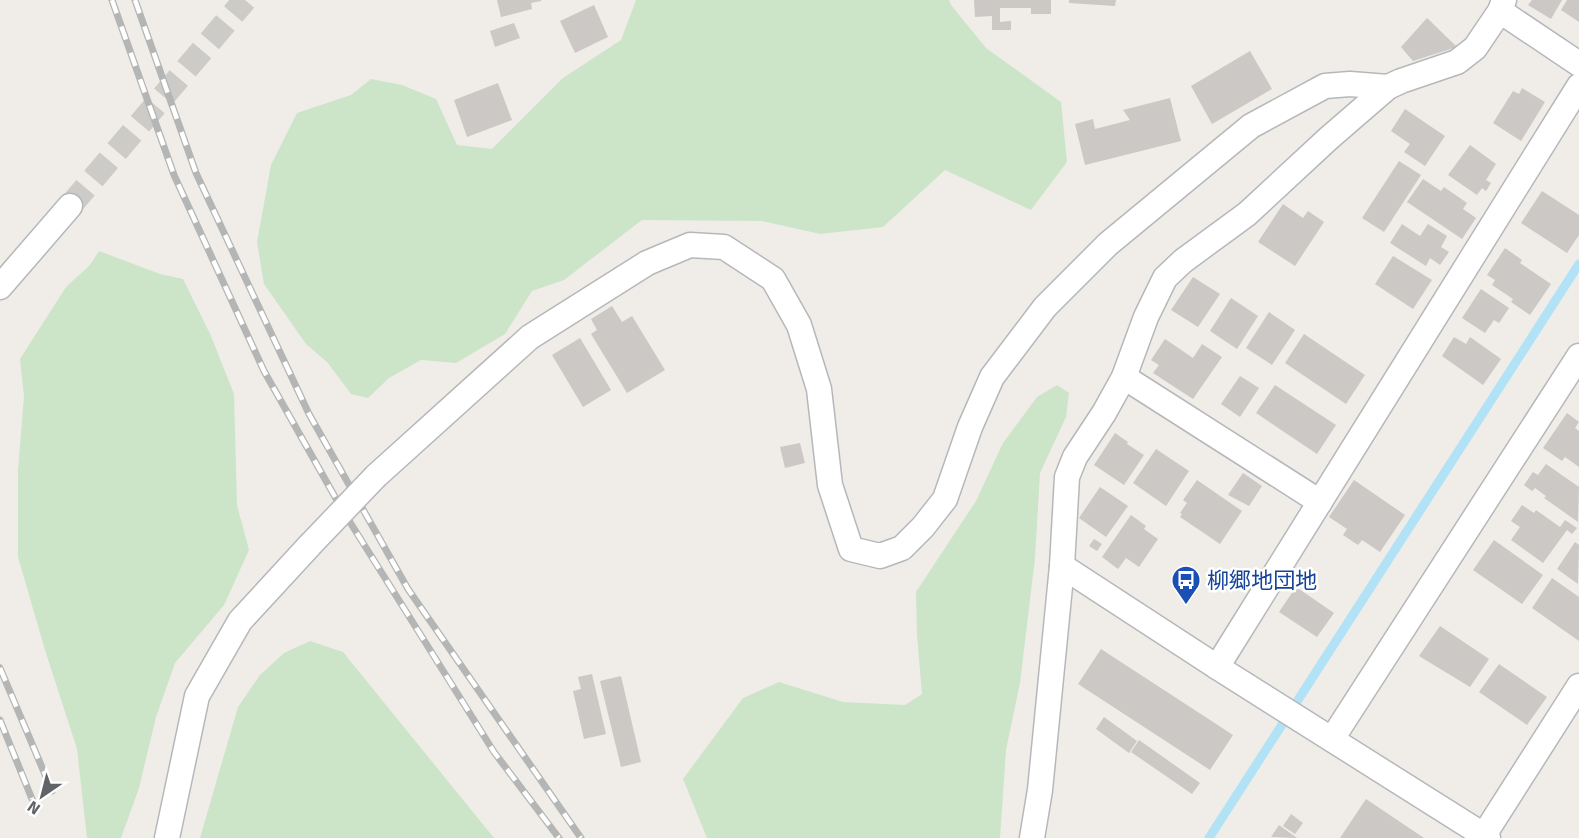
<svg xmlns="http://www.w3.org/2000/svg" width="1579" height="838" font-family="Signika,'Noto Sans JP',sans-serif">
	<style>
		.green { fill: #cce4c8 }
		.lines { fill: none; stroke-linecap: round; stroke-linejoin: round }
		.stream { stroke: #b2e2f6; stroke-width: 9 }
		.building { fill: #cbc8c5 }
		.minor-tunnel { stroke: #cccbc8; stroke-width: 24; stroke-dasharray: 24 12; stroke-linecap: butt }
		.minor-casing { stroke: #b5b8bb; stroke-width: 27 }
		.minor { stroke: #fff; stroke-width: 24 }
		.rail-casing { stroke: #b4b5b5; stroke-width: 7 }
		.rail { stroke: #fff; stroke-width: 4.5; stroke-dasharray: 14; stroke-linecap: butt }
		.minor-bridge-casing { stroke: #b5b8bb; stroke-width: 27; stroke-linecap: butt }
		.minor-bridge { stroke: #fff; stroke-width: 24 }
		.labels { text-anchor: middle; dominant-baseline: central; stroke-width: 5; stroke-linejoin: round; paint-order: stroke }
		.transit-label { font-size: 22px; fill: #164399; stroke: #fff; text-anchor: start }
	</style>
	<rect width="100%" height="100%" fill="#f0ede8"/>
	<g class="green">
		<path d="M636,0H949L951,5L986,48L1061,102L1067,162L1031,210L945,170L883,227L820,234L762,221L642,220L564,280L532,291L505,334L456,363L421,360L389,378L368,398L351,394L327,362L306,344L264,284L257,242L271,165L297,113L351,95L371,79L402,85L436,99L457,145L492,149L563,78L621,40Z"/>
		<path d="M99,251L160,274L183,279L211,336L234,394L237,505L249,550L224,605L175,663L156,717L139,788L121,838H87L77,749L45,650L18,557V471L24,396L20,359L66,287L90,265Z"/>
		<path d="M1057,385L1069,393L1066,417L1040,473L1035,558L1020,683L1006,750L1000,838H707L683,779L743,698L779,682L843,702L905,705L922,694L917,635L916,592L976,501L1003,443L1037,397Z"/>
		<path d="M310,641L343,652L494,838H200L238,707L260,675L284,653Z"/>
	</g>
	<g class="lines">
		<path class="stream" d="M1209,838L1579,264"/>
	</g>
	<g class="building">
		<path d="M497,0H541V1L531,3L532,9L501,17Z"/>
		<path d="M974,0H1051V14H1031V8H1000V22L1011,21V30H992V16L975,17Z"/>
		<path d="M1069,0H1116L1115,6L1069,3Z"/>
		<path d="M1532,0H1562L1551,19L1528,5Z"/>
		<path d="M1567,0H1579V22L1561,10Z"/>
		<path d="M594,5L608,37L575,53L560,21Z"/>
		<path d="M1427,18L1457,47L1413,61L1401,47Z"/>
		<path d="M514,23L520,38L495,47L490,31Z"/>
		<path d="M1250,51L1272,89L1212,124L1191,86Z"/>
		<path d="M498,83L512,120L467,137L454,100Z"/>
		<path d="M1522,88L1545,102L1521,141L1493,123L1513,91L1519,94Z"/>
		<path d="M1170,98L1181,141L1085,165L1075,124L1093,119L1095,129L1130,120L1123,110Z"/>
		<path d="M1405,109L1445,136L1425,166L1404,152L1410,144L1391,131Z"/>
		<path d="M1470,145L1496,164L1486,180L1491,183L1486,191L1482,188L1477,195L1448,175Z"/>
		<path d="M1399,161L1421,175L1384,232L1362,218Z"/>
		<path d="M1423,179L1441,191L1444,187L1467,203L1463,209L1476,218L1462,239L1407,202Z"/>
		<path d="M1542,191L1579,215V235L1567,253L1521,223Z"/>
		<path d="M1283,204L1303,218L1308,211L1324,222L1295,266L1258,242Z"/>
		<path d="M1402,224L1420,236L1428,224L1447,236L1441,247L1449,252L1440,265L1430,258L1426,266L1390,243Z"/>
		<path d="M1505,248L1522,260L1520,263L1551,284L1530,315L1511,302L1513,299L1492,285L1495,280L1487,275Z"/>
		<path d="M1393,256L1432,280L1413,309L1375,284Z"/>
		<path d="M1193,277L1220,294L1198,327L1171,310Z"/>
		<path d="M1481,289L1509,308L1499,323L1494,320L1485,333L1462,318Z"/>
		<path d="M1231,298L1258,316L1237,349L1210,331Z"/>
		<path d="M612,306L622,322L632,316L665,370L627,393L591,334L597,330L591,319Z"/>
		<path d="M1269,312L1295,330L1272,365L1246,348Z"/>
		<path d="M1304,334L1365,375L1346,404L1285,363Z"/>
		<path d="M1454,337L1466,344L1470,337L1501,359L1483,385L1442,356Z"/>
		<path d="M580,338L611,390L583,407L552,355Z"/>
		<path d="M1165,339L1193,358L1202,344L1222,357L1193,399L1153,373L1159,365L1151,360Z"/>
		<path d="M1240,376L1259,388L1240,417L1221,404Z"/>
		<path d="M1275,385L1336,425L1317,454L1256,413Z"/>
		<path d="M1567,413L1579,422L1575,428L1579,431V467L1565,457L1562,461L1543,448Z"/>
		<path d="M1115,433L1128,442L1127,444L1144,455L1124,485L1094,465Z"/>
		<path d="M800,443L805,463L785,468L780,447Z"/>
		<path d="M1156,449L1189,471L1166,506L1133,483Z"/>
		<path d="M1546,464L1579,487L1578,522L1544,498L1546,496L1535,488L1532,491L1524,485L1533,472L1538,475Z"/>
		<path d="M1243,473L1262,486L1249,506L1228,495Z"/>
		<path d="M1197,480L1242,511L1220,544L1180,517L1182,514L1180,513L1187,503L1183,500Z"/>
		<path d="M1354,480L1405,515L1380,552L1362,540L1358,545L1343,535L1347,529L1329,517Z"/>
		<path d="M1100,487L1128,506L1106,537L1079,518Z"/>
		<path d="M1522,505L1534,513L1536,510L1560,527L1565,520L1577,528L1572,534L1567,530L1543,563L1511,540L1520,527L1511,521Z"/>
		<path d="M1131,515L1146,526L1144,529L1158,539L1139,567L1126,558L1118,569L1102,557Z"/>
		<path d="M1094,539L1102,544L1097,551L1089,546Z"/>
		<path d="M1494,540L1543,575L1522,604L1473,570Z"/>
		<path d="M1575,542L1579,545L1578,584L1557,569Z"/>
		<path d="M1552,578L1579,597V641L1532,608Z"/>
		<path d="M1296,587L1334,613L1317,637L1279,612Z"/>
		<path d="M1440,626L1489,659L1470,687L1419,656Z"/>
		<path d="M1101,649L1233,735L1210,770L1078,684Z"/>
		<path d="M1499,664L1547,697L1527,725L1479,692Z"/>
		<path d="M592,674L606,734L584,739L573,691L581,689L578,677Z"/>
		<path d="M621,676L641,762L621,767L600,681Z"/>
		<path d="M1104,717L1137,741L1129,753L1096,729Z"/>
		<path d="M1139,740L1200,783L1192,794L1131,752Z"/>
		<path d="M1366,799L1424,838H1340Z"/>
		<path d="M1291,814L1303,823L1295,834L1283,826Z"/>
		<path d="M1279,825L1297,838L1271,837Z"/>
	</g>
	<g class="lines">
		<path class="minor-tunnel" d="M70,206L245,0"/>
		<g class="minor-casing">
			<g id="minor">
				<path d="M1500,11L1579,64"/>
				<path d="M0,287L70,206"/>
				<path d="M1124,377L1320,502"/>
				<path d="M376,476L530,337L647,263L690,245L724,247L773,279L799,325L819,389L830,485L851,549L880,556L902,548L923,527L945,499L970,427L992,377L1045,307L1108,244L1251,126L1325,86L1350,84L1388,87"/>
				<path d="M1062,566L1217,667L1488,838"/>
				<path d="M1217,667L1579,86"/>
				<path d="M1332,739L1579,356"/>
				<path d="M1484,835L1579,686"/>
				<path d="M167,838L197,696L240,621L310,545"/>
				<path d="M1032,838L1040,790L1062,566L1067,477L1075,457L1104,413L1124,377L1146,317L1165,278L1183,261L1247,214L1329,138L1388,87L1401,81L1457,62L1475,48L1500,11L1504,0"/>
			</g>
		</g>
		<use href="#minor" class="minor"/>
		<g class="rail-casing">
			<g id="rail">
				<path d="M112,0L174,175L264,371L343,511L494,752L559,838"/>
				<path d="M135,0L196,173L309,414L408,589L581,838"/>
				<path d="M0,668L52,791"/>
				<path d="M0,720L32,799"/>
			</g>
		</g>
		<use href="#rail" class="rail"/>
		<g class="minor-bridge-casing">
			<path id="minor-bridge" d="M310,545L376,476"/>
		</g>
		<use href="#minor-bridge" class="minor-bridge"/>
	</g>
	<defs>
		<g id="bus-pin" transform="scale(1.5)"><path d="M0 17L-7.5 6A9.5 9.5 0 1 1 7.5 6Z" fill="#1a4fb4" stroke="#fff"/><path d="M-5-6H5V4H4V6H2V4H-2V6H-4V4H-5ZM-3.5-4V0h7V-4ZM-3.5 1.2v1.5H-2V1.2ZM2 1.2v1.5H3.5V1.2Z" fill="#fff"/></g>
	</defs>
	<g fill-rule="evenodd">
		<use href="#bus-pin" x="1186" y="580"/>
	</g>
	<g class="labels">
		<g class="transit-label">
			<text x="1207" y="580">柳郷地団地</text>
		</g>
	</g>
	<g transform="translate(42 796) rotate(215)" stroke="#ffffff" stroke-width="4.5" paint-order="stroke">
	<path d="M0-4.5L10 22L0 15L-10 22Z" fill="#606467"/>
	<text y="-9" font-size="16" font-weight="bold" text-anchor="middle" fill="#606467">N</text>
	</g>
</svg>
